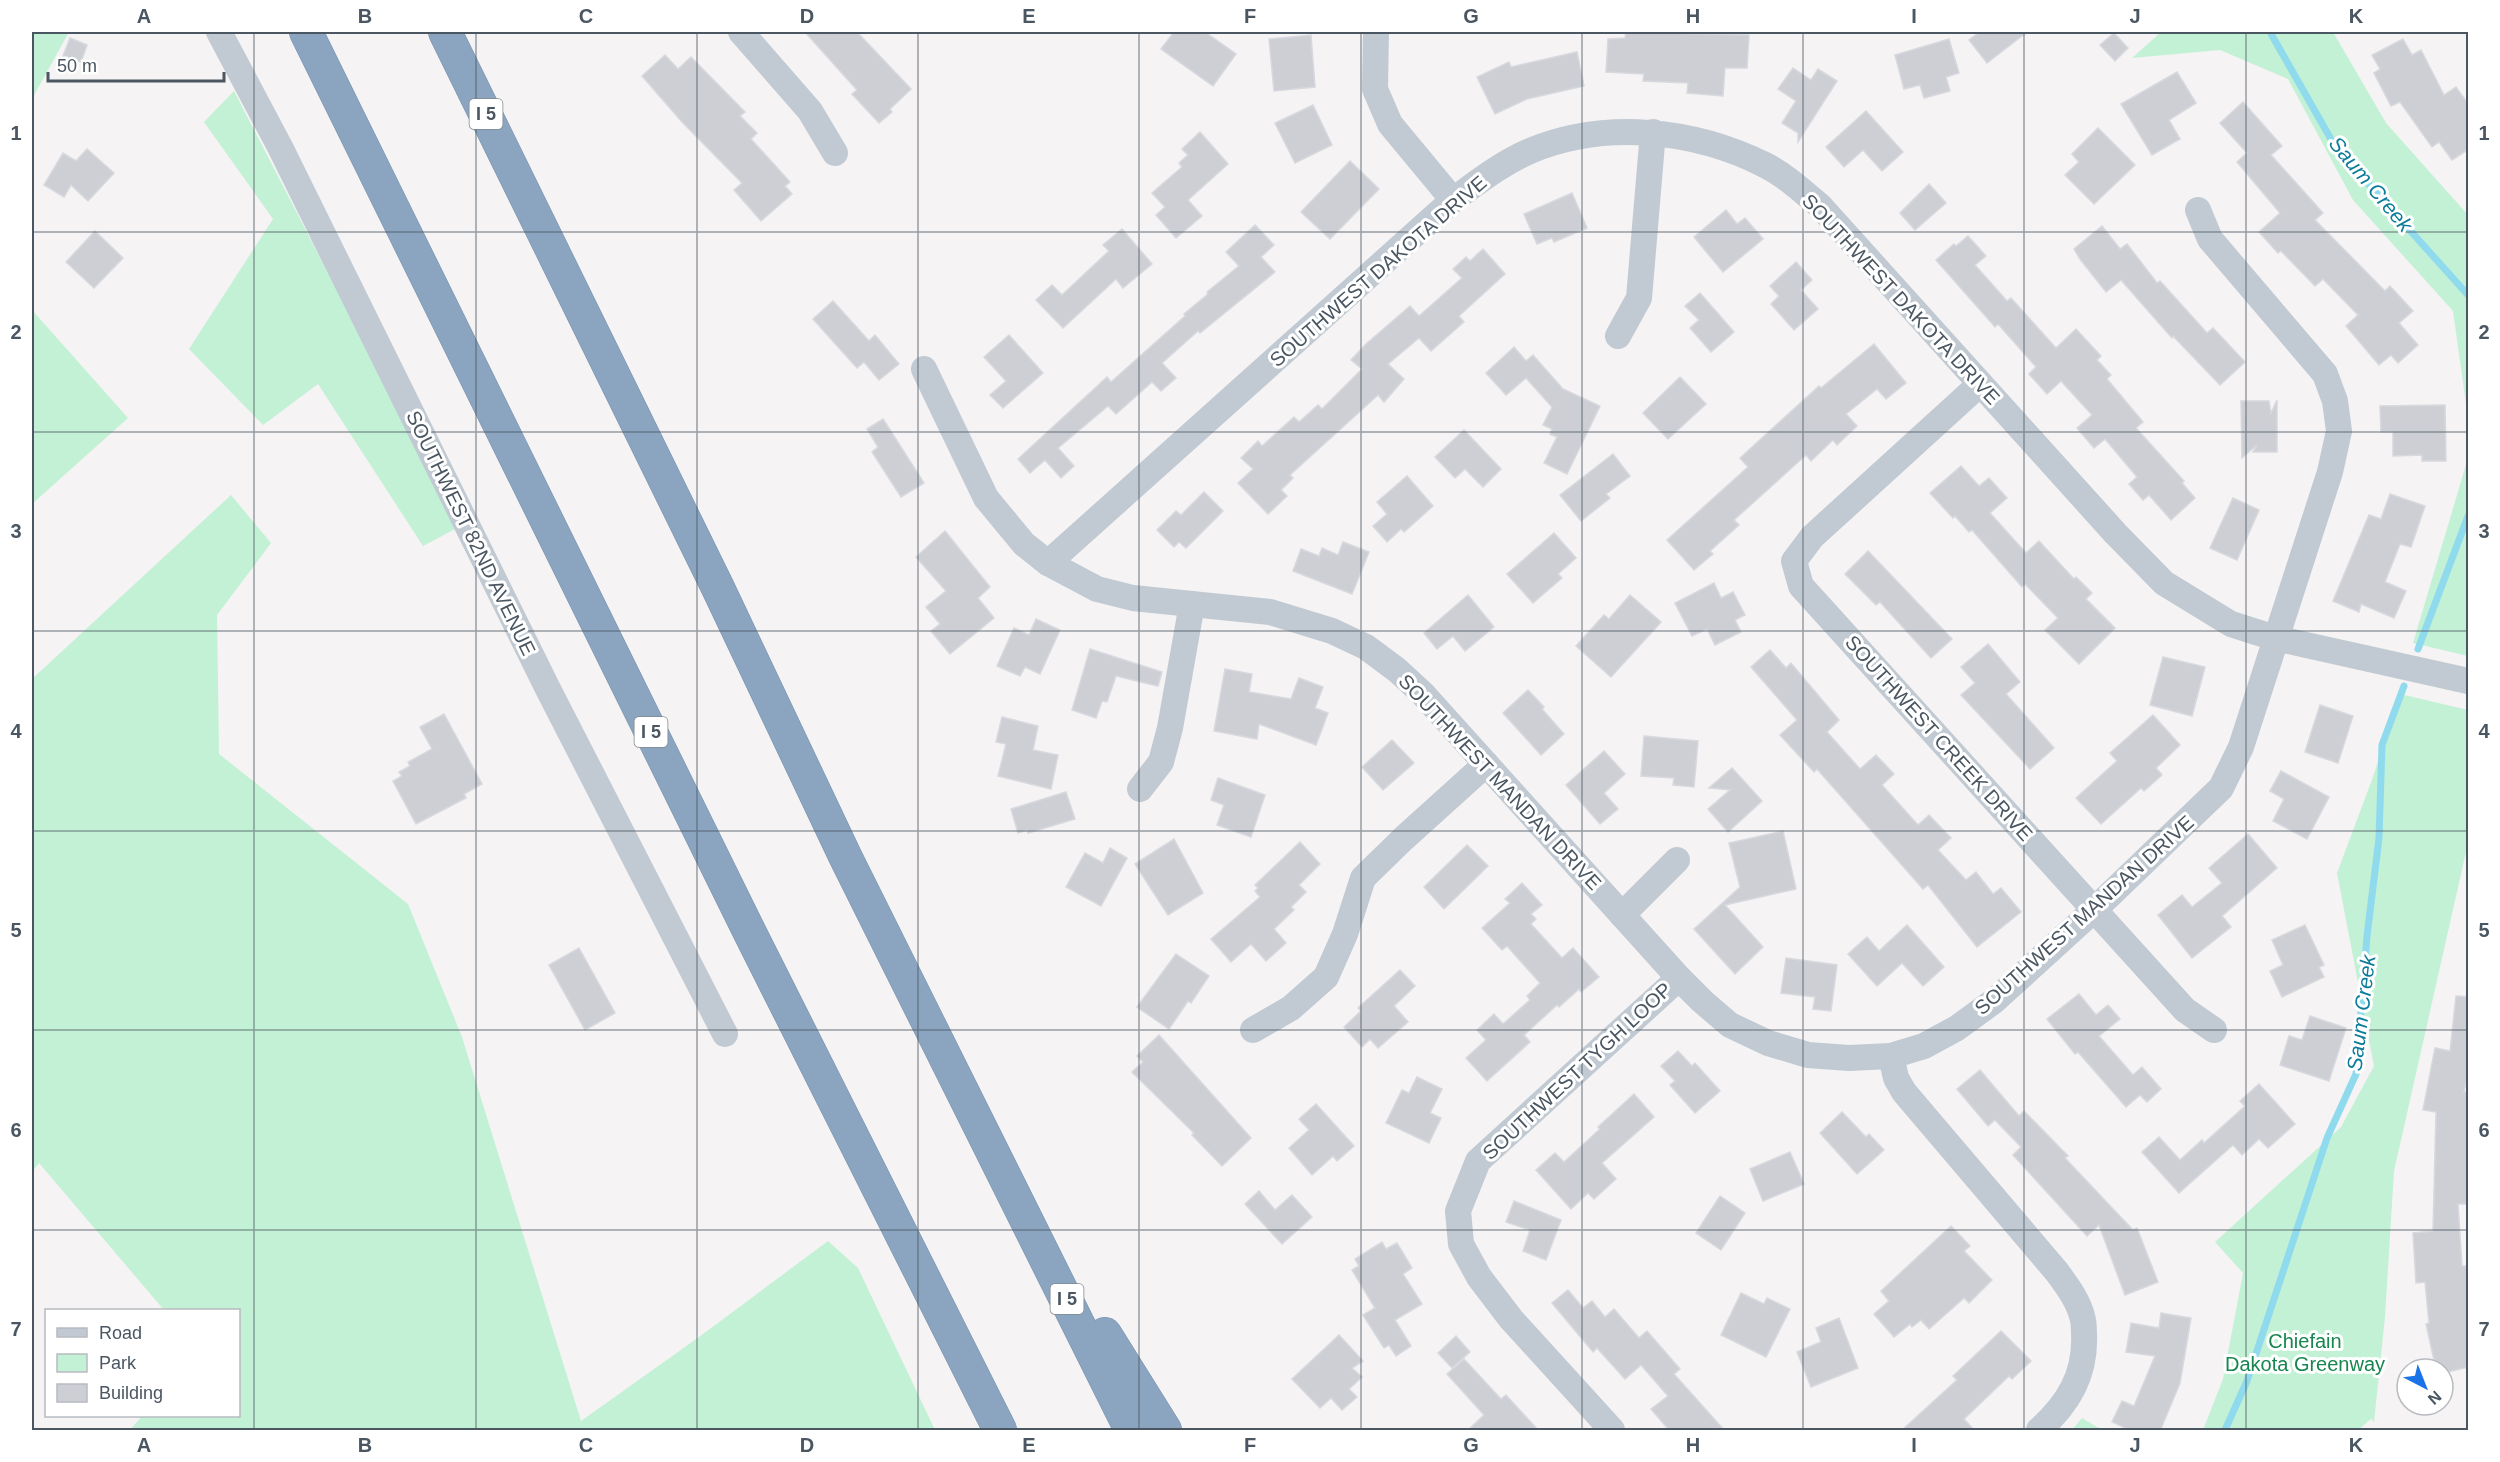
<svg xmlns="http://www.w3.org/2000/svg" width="2500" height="1462" font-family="Arial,sans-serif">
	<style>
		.green { fill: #c3f1d5 }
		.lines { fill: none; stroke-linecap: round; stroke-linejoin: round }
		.stream { stroke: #90daee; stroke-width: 7 }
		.building { fill: #cdcfd5; stroke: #d7d9de; stroke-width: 1.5 }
		.highway-casing { stroke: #7690ad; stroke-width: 34 }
		.minor { stroke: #c1cad2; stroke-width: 26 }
		.highway { stroke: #8ba5c1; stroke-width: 33 }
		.grid { fill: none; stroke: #4a5661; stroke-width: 1.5; stroke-opacity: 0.55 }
		.labels { text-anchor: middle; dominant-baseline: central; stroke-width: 6; stroke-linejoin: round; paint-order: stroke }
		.shield { fill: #fff; stroke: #808990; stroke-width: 1.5 }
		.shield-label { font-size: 18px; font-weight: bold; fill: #4a5661 }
		.street-label { font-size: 20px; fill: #4a5661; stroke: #fff }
		.park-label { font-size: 20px; fill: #17864f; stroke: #fff }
		.water-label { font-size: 21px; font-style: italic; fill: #0c7c9b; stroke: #fff }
		.neatline { fill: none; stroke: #4a5661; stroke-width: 2 }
		.grid-label { font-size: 20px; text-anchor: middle; font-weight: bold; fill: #4a5661 }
	</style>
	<rect width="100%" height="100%" fill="#f5f3f3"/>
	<g class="green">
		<path d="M32,32H69L32,99Z"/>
		<path d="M2161,32H2333L2386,123L2468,215V418L2453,311L2353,200L2288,79L2220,50L2132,58Z"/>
		<path d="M234,91L459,527L423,546L318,384L263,425L189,349L273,219L204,122Z"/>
		<path d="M32,310L128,418L32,504Z"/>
		<path d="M2468,458V656L2413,643Z"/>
		<path d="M231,495L271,543L217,615L219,754L408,904L462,1037L581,1421L699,1337L828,1241L858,1268L935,1430H130L142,1416H238V1310H164L39,1163L32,1172V679Z"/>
		<path d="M2400,694L2468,710V843L2394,1171L2385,1317L2374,1422L2371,1419L2358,1430H2203L2223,1379L2243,1273L2215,1242L2341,1127L2374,1066L2337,873L2373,777Z"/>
		<path d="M2082,1418L2102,1430H2072Z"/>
	</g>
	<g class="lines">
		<g class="stream">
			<path d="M2270,32L2336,148L2468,295"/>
			<path d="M2418,649L2468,516"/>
			<path d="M2225,1430L2247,1381L2327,1138L2356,1074L2367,936L2379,838L2382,745L2404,686"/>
		</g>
	</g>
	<g class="building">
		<path d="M805,32H857L911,89L890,109L892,112L879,123L852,94L857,90Z"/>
		<path d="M1174,32H1205L1236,54L1213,86L1161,49Z"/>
		<path d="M1626,32L1749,35L1747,68H1725L1723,96L1687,93L1688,83L1643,81L1644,74L1606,72L1608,39L1625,38Z"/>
		<path d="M1980,32H2027L1987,63L1969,40Z"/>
		<path d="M2114,33L2128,48L2115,61L2100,45Z"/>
		<path d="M1311,35L1315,87L1274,91L1269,39Z"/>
		<path d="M70,38L87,45L81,62L63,56Z"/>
		<path d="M1949,39L1959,73L1946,77L1950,91L1924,98L1920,85L1904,89L1895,55Z"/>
		<path d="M2403,39L2412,55L2421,50L2444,95L2456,87L2469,105V149L2452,160L2439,142L2432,147L2400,102L2391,106L2374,73L2380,69L2372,55Z"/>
		<path d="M1577,52L1584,86L1527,99L1495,114L1477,77L1509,62L1511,67Z"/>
		<path d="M665,55L678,69L691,57L745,112L740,116L757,133L751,139L790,182L785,186L792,194L761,221L734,190L742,183L682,122L642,76Z"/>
		<path d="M1793,68L1811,80L1818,69L1837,81L1798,142V133L1782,123L1796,101L1778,89Z"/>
		<path d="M2177,72L2196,103L2169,120L2180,139L2152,155L2121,104Z"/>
		<path d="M2243,102L2282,146L2271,155L2323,213L2315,220L2385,291L2390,286L2413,311L2399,323L2418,345L2398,363L2391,355L2379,365L2346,326L2358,315L2323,279L2315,286L2281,251L2278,253L2259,232L2280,213L2237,162L2247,153L2220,123Z"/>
		<path d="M1313,105L1332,145L1295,163L1275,123Z"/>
		<path d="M1866,111L1903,152L1882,171L1863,150L1844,167L1826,147Z"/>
		<path d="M2098,128L2135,165L2094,204L2065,175L2079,162L2072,154Z"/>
		<path d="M1200,132L1228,164L1188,200L1202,216L1176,238L1156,215L1165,207L1152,193L1182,167L1179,163L1188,155L1182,149Z"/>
		<path d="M87,149L114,173L88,201L71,185L64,197L44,185L63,153L76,161Z"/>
		<path d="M1350,161L1379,189L1330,239L1301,212Z"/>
		<path d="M1929,184L1946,203L1915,230L1900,213Z"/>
		<path d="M1572,193L1587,228L1554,242L1552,238L1537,244L1524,214Z"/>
		<path d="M1726,210L1737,224L1745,218L1763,239L1723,272L1694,237Z"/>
		<path d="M1255,225L1274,245L1261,257L1275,272L1200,333L1198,331L1162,363L1176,378L1161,391L1152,382L1116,414L1108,406L1058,448L1074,466L1061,478L1045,460L1030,473L1018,459L1107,377L1111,382L1185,316L1184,314L1208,294L1207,292L1239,266L1226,252Z"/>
		<path d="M2102,226L2120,249L2127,244L2157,283L2160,281L2207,333L2213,328L2245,362L2220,385L2173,336L2172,338L2121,280L2106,292L2080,259L2074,249Z"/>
		<path d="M1122,229L1152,264L1123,288L1116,279L1063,328L1036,300L1052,285L1062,295L1109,251L1103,245Z"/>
		<path d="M95,231L123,258L94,288L66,262Z"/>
		<path d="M1968,236L1986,256L1975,265L2007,301L2011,298L2056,348L2076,329L2101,356L2097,360L2111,375L2107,379L2143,422L2136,428L2184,481L2182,483L2195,498L2171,520L2149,495L2143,500L2129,484L2137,477L2105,439L2094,448L2077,428L2092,415L2061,381L2047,394L2029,374L2036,367L1998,324L1995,327L1936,260L1954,244L1956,246Z"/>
		<path d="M1483,249L1505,274L1459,316L1464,322L1431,351L1419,338L1388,364L1404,379L1384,402L1378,395L1290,475L1293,478L1281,490L1287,496L1268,514L1238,483L1253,469L1241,458L1258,441L1262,446L1294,417L1299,422L1318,405L1322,409L1362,369L1351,360L1366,344L1410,306L1419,316L1462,278L1453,269L1466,257L1470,261Z"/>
		<path d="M1796,262L1812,280L1801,290L1818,309L1794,330L1771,304L1779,296L1770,286Z"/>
		<path d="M1700,293L1734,332L1711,352L1690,328L1699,320L1685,306Z"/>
		<path d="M833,301L869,341L875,335L899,364L879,380L864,362L857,368L813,319Z"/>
		<path d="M1009,335L1043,373L1003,408L990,395L1006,381L984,357Z"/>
		<path d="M1874,344L1906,383L1886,399L1877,389L1846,414L1857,426L1837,445L1833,440L1811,461L1806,455L1734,520L1739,525L1710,551L1713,554L1694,570L1667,540L1748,467L1740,458L1819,386L1821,388Z"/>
		<path d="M1514,347L1526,361L1533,355L1563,389L1600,406L1567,474L1544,463L1557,437L1550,434L1552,429L1543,425L1552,407L1526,378L1506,395L1486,373Z"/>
		<path d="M1680,377L1706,404L1668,439L1643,413Z"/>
		<path d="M2277,400V452H2253L2257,445L2242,458L2241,401H2269L2271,413Z"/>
		<path d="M2445,405L2446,461H2422V455L2393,456V432H2381L2380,406Z"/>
		<path d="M883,419L924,483L901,497L872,452L878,447L867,429Z"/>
		<path d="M1464,430L1501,469L1483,487L1465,469L1455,478L1435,457Z"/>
		<path d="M1613,454L1630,476L1606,494L1610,498L1581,521L1560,495Z"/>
		<path d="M1961,466L1979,486L1989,478L2007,498L1990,513L2026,553L2039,541L2074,579L2076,577L2092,593L2086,599L2115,628L2079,664L2045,630L2058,618L2025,584L2022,587L1972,530L1969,532L1955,516L1953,518L1930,493Z"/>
		<path d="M1407,476L1433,506L1404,532L1401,529L1387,542L1373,526L1387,514L1377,502Z"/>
		<path d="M1204,492L1223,511L1186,548L1179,542L1174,547L1157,530L1176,511L1181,515Z"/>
		<path d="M2390,494L2425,506L2411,547L2400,544L2385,582L2406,591L2394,618L2361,604L2359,612L2333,601L2369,515L2381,519Z"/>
		<path d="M2233,498L2259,510L2237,560L2210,548Z"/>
		<path d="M945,531L990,587L978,598L994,618L950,654L931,631L940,624L926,607L946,591L916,557Z"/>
		<path d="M1554,533L1576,558L1558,574L1562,578L1533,603L1507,574Z"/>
		<path d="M1343,542L1369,552L1352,594L1293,571L1301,549L1319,556L1322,548L1338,555Z"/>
		<path d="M1868,551L1952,639L1931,658L1880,602L1876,605L1845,574Z"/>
		<path d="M1714,583L1721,598L1733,592L1745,615L1735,620L1741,632L1715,645L1707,629L1692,636L1675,603Z"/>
		<path d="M1468,595L1494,627L1465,651L1453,636L1437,649L1424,633Z"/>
		<path d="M1630,595L1661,622L1611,677L1576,646L1604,615L1609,619Z"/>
		<path d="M1036,619L1060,630L1040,674L1025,667L1020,676L997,666L1014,628L1029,635Z"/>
		<path d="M1988,644L2020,682L2006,694L2054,748L2030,769L1961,695L1975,683L1961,667Z"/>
		<path d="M1090,649L1162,672L1158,686L1116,676L1107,702L1102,701L1096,718L1072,710Z"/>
		<path d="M1770,650L1786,668L1791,663L1839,720L1827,732L1860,769L1876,755L1894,774L1882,785L1918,825L1929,815L1951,838L1938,850L1966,880L1976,872L1993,894L2001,888L2021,912L1977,947L1928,885L1923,889L1817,769L1814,772L1780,735L1797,720L1751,667Z"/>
		<path d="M2163,657L2205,667L2192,716L2150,705Z"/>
		<path d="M1225,669L1252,674L1249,692L1291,699L1299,678L1323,687L1315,708L1328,713L1316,745L1259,724L1257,739L1214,731Z"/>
		<path d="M1528,690L1544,707L1542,709L1564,734L1541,755L1503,713Z"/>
		<path d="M2320,705L2353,716L2338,763L2305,752Z"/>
		<path d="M444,714L482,784L464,794L466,798L416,824L393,781L402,776L399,772L410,766L408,762L432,749L420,727Z"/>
		<path d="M2153,715L2180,745L2156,768L2162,775L2144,791L2141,788L2101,824L2076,798L2117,761L2110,753Z"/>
		<path d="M1002,717L1038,726L1033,750L1058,755L1051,789L998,776L1006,744L996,742Z"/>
		<path d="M1644,736L1698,741L1694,787L1673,785L1674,778L1641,776Z"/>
		<path d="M1392,740L1414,763L1383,790L1362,767Z"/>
		<path d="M1604,751L1625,774L1604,793L1618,809L1600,824L1566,785Z"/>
		<path d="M1732,768L1762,801L1728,832L1708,809L1730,790L1709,788Z"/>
		<path d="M2281,771L2329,797L2307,839L2273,821L2284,799L2270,791Z"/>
		<path d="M1218,778L1265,795L1251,837L1217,825L1224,805L1211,800Z"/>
		<path d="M1066,792L1075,819L1028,833L1027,830L1018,833L1011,809Z"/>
		<path d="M1783,831L1796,889L1725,905L1763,947L1735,974L1694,929L1740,887L1729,843Z"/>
		<path d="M2248,834L2277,868L2222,916L2231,927L2192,958L2158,915L2182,895L2192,907L2222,883L2209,868Z"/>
		<path d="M1174,839L1203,893L1168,915L1135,864Z"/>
		<path d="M1300,842L1320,864L1299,885L1306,892L1291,907L1294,910L1274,929L1286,943L1266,961L1251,944L1231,962L1211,939L1260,897L1255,891L1258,888L1255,885Z"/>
		<path d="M1467,845L1488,866L1444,909L1424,887Z"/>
		<path d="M1110,848L1127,858L1101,906L1066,887L1085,853L1103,863Z"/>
		<path d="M1522,883L1542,905L1531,914L1536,919L1531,924L1562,958L1573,948L1599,977L1581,992L1579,989L1559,1007L1557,1005L1524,1035L1530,1042L1487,1081L1466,1058L1486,1040L1477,1030L1494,1014L1503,1024L1530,1000L1527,996L1540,983L1507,946L1502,950L1482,928L1510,903L1505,899Z"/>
		<path d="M1907,925L1944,967L1923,986L1902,963L1877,986L1848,954L1867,937L1879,951Z"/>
		<path d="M2305,925L2324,965L2319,967L2324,977L2282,997L2270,971L2283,965L2272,940Z"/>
		<path d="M579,948L615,1013L585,1030L549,965Z"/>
		<path d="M1176,954L1209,976L1191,1003L1188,1001L1169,1029L1137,1007Z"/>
		<path d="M1786,958L1837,965L1831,1011L1813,1009L1815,997L1781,993Z"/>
		<path d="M1400,970L1415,986L1394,1006L1408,1022L1378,1048L1370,1039L1362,1047L1344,1027L1361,1011L1358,1008Z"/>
		<path d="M2079,994L2096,1015L2108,1005L2120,1019L2099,1036L2133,1075L2142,1067L2161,1089L2147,1102L2140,1095L2126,1107L2078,1052L2075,1054L2047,1019Z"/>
		<path d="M2456,996L2469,997V1069L2464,1092H2469V1204H2458L2462,1266H2469V1367L2443,1373V1369H2436L2426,1324L2429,1323L2425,1282L2416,1283L2413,1233L2433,1231L2436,1112L2423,1110L2435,1048L2450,1051Z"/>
		<path d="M2310,1016L2346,1028L2329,1081L2280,1065L2289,1036L2302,1040Z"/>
		<path d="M1159,1035L1251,1138L1222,1166L1192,1135L1194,1133L1132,1072L1143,1062L1137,1056Z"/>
		<path d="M1678,1051L1692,1066L1695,1063L1720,1091L1695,1113L1670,1085L1675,1081L1661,1066Z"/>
		<path d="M1980,1070L2019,1116L2024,1111L2068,1156L2065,1158L2133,1230L2137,1228L2158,1282L2125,1295L2099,1225L2087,1236L2013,1155L2021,1147L1995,1120L1988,1126L1957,1089Z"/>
		<path d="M1417,1077L1442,1089L1430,1113L1441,1118L1429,1143L1386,1123L1402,1090L1409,1093Z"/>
		<path d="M2259,1084L2295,1124L2268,1148L2259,1139L2242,1155L2233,1145L2179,1193L2142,1152L2159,1137L2180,1160L2202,1140L2204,1143L2245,1106L2240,1101Z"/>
		<path d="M1634,1094L1654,1117L1602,1163L1616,1179L1594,1199L1588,1193L1571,1209L1536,1170L1555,1153L1564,1162L1600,1129L1598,1127Z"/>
		<path d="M1316,1104L1354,1146L1337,1161L1333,1156L1312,1175L1289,1148L1309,1130L1299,1119Z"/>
		<path d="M1842,1112L1866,1137L1869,1134L1884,1150L1857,1174L1820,1133Z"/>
		<path d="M1790,1152L1804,1184L1763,1201L1750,1169Z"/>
		<path d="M1259,1191L1275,1210L1292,1195L1312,1217L1282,1244L1245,1204Z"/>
		<path d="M1720,1196L1745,1213L1721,1250L1696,1233Z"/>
		<path d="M1514,1201L1561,1220L1546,1260L1523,1251L1530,1230L1506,1222Z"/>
		<path d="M1951,1226L1970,1246L1964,1251L1992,1280L1969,1303L1964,1298L1929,1329L1921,1320L1912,1327L1910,1324L1894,1337L1874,1314L1889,1301L1881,1291Z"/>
		<path d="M1382,1242L1386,1249L1397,1243L1412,1268L1403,1274L1422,1304L1395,1320L1411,1346L1396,1356L1389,1345L1384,1348L1363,1315L1375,1308L1352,1270L1359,1266L1355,1259Z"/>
		<path d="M1568,1290L1583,1308L1592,1301L1605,1317L1614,1309L1639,1338L1647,1331L1680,1369L1674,1374L1725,1431H1670L1651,1409L1668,1396L1641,1365L1625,1379L1597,1348L1593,1352L1552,1303Z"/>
		<path d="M1741,1293L1764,1304L1767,1298L1790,1309L1766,1357L1721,1335Z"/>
		<path d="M2161,1313L2191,1318L2180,1383L2160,1431H2132L2112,1422L2122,1401L2134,1406L2155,1356L2126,1352L2131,1323L2159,1328Z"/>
		<path d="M1839,1318L1858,1368L1811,1387L1797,1352L1821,1342L1816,1328Z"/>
		<path d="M2001,1331L2031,1361L2012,1379L2009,1376L1964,1419L1975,1431H1901L1957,1380L1953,1376Z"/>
		<path d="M1339,1335L1363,1361L1352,1368L1362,1377L1349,1389L1357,1397L1342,1410L1331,1398L1320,1408L1292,1379Z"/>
		<path d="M1456,1336L1470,1352L1452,1368L1438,1353Z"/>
		<path d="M1464,1359L1501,1399L1506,1395L1539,1431H1467L1484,1415L1447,1374Z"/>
	</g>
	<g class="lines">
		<g class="highway-casing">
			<g id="highway">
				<path d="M306,32L751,935L1000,1430"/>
				<path d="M445,32L718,588L845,856L1131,1430"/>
				<path d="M1105,1334L1165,1430"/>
			</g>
		</g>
		<g class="minor">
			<path d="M219,32L280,147L548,689L725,1034"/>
			<path d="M741,32L810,111L835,153"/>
			<path d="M1376,32L1375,89L1390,124L1453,200"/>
			<path d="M1618,336L1639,298L1653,132"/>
			<path d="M924,369L986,498L1024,544L1048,563L1097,589L1133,598L1270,612L1332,631L1366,647L1397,670L1422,693L1679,978L1702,1001L1730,1025L1768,1043L1808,1055L1849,1058L1891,1056L1924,1046L1957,1028L1994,1001L2094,910L2221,788L2241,747L2330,472L2339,431L2335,401L2325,374L2210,239L2198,210"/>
			<path d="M1980,384L1812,537L1794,561L1801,586L2185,1010L2214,1030"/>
			<path d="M1048,563L1453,200C1478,182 1502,163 1530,151C1605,120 1693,129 1765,165C1785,175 1802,191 1820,206L2116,534L2164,583L2231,624L2275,638L2468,681"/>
			<path d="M1140,789L1161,762L1170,728L1192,604"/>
			<path d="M1622,915L1677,860"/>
			<path d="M1253,1030L1291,1008L1326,977L1345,934L1363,878L1403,839L1486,764"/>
			<path d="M1891,1056L1896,1078L1904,1092L2057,1272C2067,1286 2078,1300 2082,1316C2084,1322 2084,1328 2084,1334C2086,1375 2068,1404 2039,1430"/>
			<path d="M1612,1430L1511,1319L1479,1277L1461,1244L1458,1211L1478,1161L1679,978"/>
		</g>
		<use href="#highway" class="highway"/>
	</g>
	<path class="grid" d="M254,32V1430M476,32V1430M697,32V1430M918,32V1430M1139,32V1430M1361,32V1430M1582,32V1430M1803,32V1430M2024,32V1430M2246,32V1430M32,232H2468M32,432H2468M32,631H2468M32,831H2468M32,1030H2468M32,1230H2468"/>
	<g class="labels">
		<g class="shield">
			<rect x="469.5" y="99" width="33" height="30" rx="4.5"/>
			<rect x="634.5" y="717" width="33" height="30" rx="4.5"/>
			<rect x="1050.5" y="1284" width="33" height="30" rx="4.5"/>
		</g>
		<g class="shield-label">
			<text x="486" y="114">I 5</text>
			<text x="651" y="732">I 5</text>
			<text x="1067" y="1299">I 5</text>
		</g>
		<g class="street-label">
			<text transform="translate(1378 271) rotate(-41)">SOUTHWEST DAKOTA DRIVE</text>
			<text transform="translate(1901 299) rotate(47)">SOUTHWEST DAKOTA DRIVE</text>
			<text transform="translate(471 533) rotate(64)">SOUTHWEST 82ND AVENUE</text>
			<text transform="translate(1939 738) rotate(48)">SOUTHWEST CREEK DRIVE</text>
			<text transform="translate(1500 782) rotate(47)">SOUTHWEST MANDAN DRIVE</text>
			<text transform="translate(2084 915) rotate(-42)">SOUTHWEST MANDAN DRIVE</text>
			<text transform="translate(1577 1071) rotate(-43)">SOUTHWEST TYGH LOOP</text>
		</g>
		<g class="park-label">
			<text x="2305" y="1341">Chiefain<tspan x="2305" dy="23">Dakota Greenway</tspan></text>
		</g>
		<g class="water-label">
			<text transform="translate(2371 184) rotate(50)">Saum Creek</text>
			<text transform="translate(2361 1013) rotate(-83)">Saum Creek</text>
		</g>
	</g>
	<rect width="2500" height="1462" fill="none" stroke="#ffffff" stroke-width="66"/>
	<rect x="45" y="1309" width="195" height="108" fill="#ffffff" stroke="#b7bbc0" stroke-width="1.5"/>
	<rect x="57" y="1328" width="30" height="9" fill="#c1cad2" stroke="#b7bbc0" stroke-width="1.5"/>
	<text x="99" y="1339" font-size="18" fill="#4a5661">Road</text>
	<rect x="57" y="1354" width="30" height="18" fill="#c3f1d5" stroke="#b7bbc0" stroke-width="1.5"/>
	<text x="99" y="1369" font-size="18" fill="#4a5661">Park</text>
	<rect x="57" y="1384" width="30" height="18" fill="#cdcfd5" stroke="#b7bbc0" stroke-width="1.5"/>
	<text x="99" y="1399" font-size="18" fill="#4a5661">Building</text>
	<g transform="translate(2425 1387) rotate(138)"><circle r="28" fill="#ffffff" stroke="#b7bbc0" stroke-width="1.5"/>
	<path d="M0-4.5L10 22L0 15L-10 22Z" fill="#1a73e8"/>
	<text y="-9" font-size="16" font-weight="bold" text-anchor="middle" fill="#4a5661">N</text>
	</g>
	<path d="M48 72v9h176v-9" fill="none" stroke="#4a5661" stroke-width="3"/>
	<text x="57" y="72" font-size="18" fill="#4a5661" stroke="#ffffff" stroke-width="4.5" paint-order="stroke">50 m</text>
	<rect x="33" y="33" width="2434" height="1396" class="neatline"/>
	<g class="grid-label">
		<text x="144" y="23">A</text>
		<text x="365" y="23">B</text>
		<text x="586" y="23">C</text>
		<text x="807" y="23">D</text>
		<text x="1029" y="23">E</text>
		<text x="1250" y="23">F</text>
		<text x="1471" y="23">G</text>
		<text x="1693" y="23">H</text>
		<text x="1914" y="23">I</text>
		<text x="2135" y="23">J</text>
		<text x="2356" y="23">K</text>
		<text x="16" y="140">1</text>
		<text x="2484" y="140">1</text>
		<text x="16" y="339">2</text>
		<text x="2484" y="339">2</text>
		<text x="16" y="538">3</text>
		<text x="2484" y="538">3</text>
		<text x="16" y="738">4</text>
		<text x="2484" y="738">4</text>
		<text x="16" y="937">5</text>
		<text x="2484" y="937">5</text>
		<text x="16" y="1137">6</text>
		<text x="2484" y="1137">6</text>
		<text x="16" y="1336">7</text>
		<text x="2484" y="1336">7</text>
		<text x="144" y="1452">A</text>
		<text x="365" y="1452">B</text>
		<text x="586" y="1452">C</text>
		<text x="807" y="1452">D</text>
		<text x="1029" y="1452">E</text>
		<text x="1250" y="1452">F</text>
		<text x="1471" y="1452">G</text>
		<text x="1693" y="1452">H</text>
		<text x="1914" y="1452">I</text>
		<text x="2135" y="1452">J</text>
		<text x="2356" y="1452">K</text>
	</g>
</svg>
